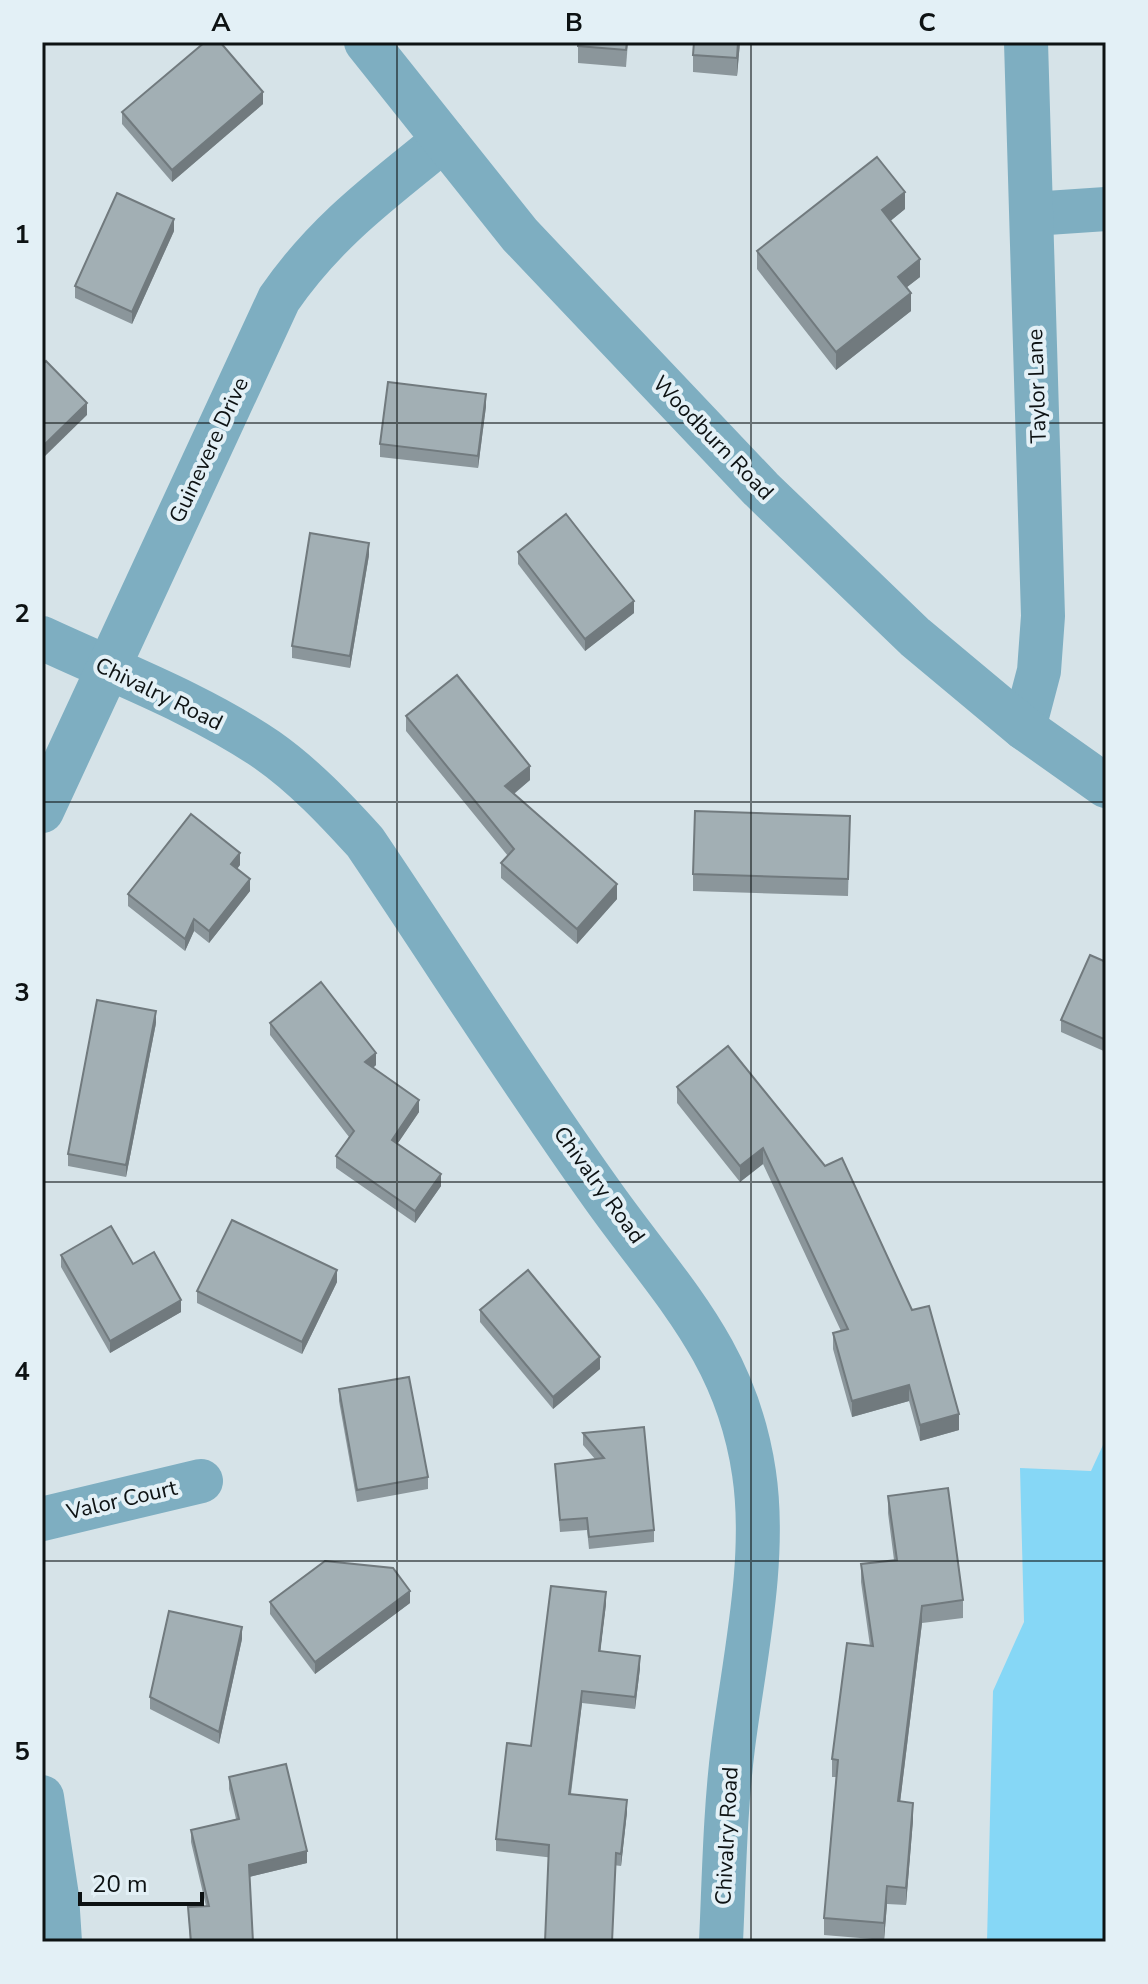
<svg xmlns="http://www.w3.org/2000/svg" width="1148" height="1984" viewBox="0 0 1148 1984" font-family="'Nunito Sans',sans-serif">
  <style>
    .green { fill: #86d7f6 }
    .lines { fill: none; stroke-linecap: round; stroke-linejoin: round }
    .minor { stroke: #7eaec1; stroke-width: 44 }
    .tertiary { stroke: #7eaec1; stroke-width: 44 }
    .wall { fill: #8b969b }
    .shaded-wall { fill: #717a7e }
    .building { fill: #a2afb4; stroke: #717a7e; stroke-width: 2 }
    .grid { fill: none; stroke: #0d1213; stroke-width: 2; stroke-opacity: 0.55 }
    .labels { text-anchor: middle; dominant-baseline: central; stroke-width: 8; stroke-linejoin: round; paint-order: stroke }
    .street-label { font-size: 22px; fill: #0d1213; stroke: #e3f0f6 }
    .neatline { fill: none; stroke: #0d1213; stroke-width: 3 }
    .grid-label { font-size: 26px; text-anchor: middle; font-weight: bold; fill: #0d1213 }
  </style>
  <rect width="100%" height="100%" fill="#d6e3e8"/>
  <path class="green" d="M1103,1445H1106V1942H987L993,1691L1024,1622L1020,1468L1091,1471Z"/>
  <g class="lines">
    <g class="minor">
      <path d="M1032,214L1106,209"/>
      <path d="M42,638C117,673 198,703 267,750C304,776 335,809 365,842C444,959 519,1078 601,1193C668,1288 736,1350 754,1473C767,1560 744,1660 733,1747C725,1811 724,1877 721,1942"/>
      <path d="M1024,728L1039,671L1043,616L1026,42"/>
      <path d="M42,811L279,299C326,231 380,192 444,140"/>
      <path d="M42,1519L201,1481"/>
      <path d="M42,1797L57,1896L60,1942"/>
    </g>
    <path class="tertiary" d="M366,42L520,235L761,489L915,637L1024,728L1106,786"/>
  </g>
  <g class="wall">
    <path d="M578,42H628L626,67L578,63Z"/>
    <path d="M740,42L737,76L693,72V55Z"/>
    <path d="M263,104L172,182L122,124V112Z"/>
    <path d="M905,209L890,221L920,277L907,287L911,311L836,370L757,269V251Z"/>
    <path d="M174,231L132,324L75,298V286Z"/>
    <path d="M486,406L478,468L380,457V444Z"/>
    <path d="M518,552L634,613L585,651L518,564Z"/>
    <path d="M369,555L350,668L292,658V646Z"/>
    <path d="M406,716L530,780L514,794L617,899L577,944L501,878V863L508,856L406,731Z"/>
    <path d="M850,816L848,896L693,891V874Z"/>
    <path d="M240,865L237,869L250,891L209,943L194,931L185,951L128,906V894Z"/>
    <path d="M1106,962V1052L1061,1032V1020Z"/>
    <path d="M156,1023L126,1177L68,1166V1154Z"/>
    <path d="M270,1023L376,1065L373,1068L419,1112L397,1144L441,1186L415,1223L336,1168V1156L349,1137L270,1035Z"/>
    <path d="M728,1046L959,1430L920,1441L909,1401L852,1417L833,1349V1333L841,1331L763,1164L740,1182L677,1103V1087Z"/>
    <path d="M61,1255L133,1264L181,1312L110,1353L61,1267Z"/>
    <path d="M337,1282L302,1354L197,1303V1291Z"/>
    <path d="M480,1310L600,1369L553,1409L480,1322Z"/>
    <path d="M339,1389L428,1477V1489L357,1502L339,1401Z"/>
    <path d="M644,1427L654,1530V1542L589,1549L587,1530L560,1532L555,1464L595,1459L583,1445V1433Z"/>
    <path d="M888,1496L963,1600V1618L922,1623L900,1802L913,1820L906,1905L887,1904L884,1940L824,1935V1918L836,1777H832V1759L870,1646L861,1582V1564L894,1560L888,1513Z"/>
    <path d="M270,1602L410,1603L315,1674L270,1614Z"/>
    <path d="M606,1604L600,1651L640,1668L635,1709L582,1703L571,1794L627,1812L621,1866L496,1851V1839L531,1746Z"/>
    <path d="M242,1639L219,1744L150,1709V1697Z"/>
    <path d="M229,1777L307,1863L249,1877L253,1942H190L188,1907L206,1906L191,1842V1830L236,1819L229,1789Z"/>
  </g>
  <g class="shaded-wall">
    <path d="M738,42H740L737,76V58Z"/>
    <path d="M263,92V104L172,182V170Z"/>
    <path d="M905,192V209L882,228V210Z"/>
    <path d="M174,219V231L132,324V312Z"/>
    <path d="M920,259V277L898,294V277Z"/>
    <path d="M911,293V311L836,370V352Z"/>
    <path d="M486,394V406L478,468V456Z"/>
    <path d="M87,403V415L42,459V447Z"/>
    <path d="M369,543V555L350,668V656Z"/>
    <path d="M634,601V613L585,651V639Z"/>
    <path d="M530,766V780L505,801V786Z"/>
    <path d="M240,853V865L231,876V864Z"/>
    <path d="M250,879V891L209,943V931Z"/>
    <path d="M617,884V899L577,944V929Z"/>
    <path d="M194,919V931L185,951V939Z"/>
    <path d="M156,1011V1023L126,1177V1165Z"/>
    <path d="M376,1053V1065L365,1074V1062Z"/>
    <path d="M419,1100V1112L392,1152V1140Z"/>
    <path d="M763,1148V1164L740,1182V1166Z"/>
    <path d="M441,1174V1186L415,1223V1211Z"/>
    <path d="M337,1270V1282L302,1354V1342Z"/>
    <path d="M181,1300V1312L110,1353V1341Z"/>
    <path d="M600,1357V1369L553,1409V1397Z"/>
    <path d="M909,1385V1401L852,1417V1401Z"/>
    <path d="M959,1414V1430L920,1441V1425Z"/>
    <path d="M410,1591V1603L315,1674V1662Z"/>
    <path d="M606,1592V1604L599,1663V1651Z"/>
    <path d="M922,1606V1623L898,1819V1801Z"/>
    <path d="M242,1627V1639L219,1744V1732Z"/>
    <path d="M640,1656V1668L635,1709V1697Z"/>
    <path d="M582,1691V1703L569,1806V1794Z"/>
    <path d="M627,1800V1812L621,1866V1854Z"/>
    <path d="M913,1803V1820L906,1905V1888Z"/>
    <path d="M307,1851V1863L249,1877V1865Z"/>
    <path d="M887,1886V1904L884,1940V1923Z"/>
  </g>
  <g class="building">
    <path d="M205,42H220L263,92L172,170L122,112Z"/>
    <path d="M578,42H627L626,50L578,46Z"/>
    <path d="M694,42H738L737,58L693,55Z"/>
    <path d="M877,157L905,192L882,210L920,259L898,277L911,293L836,352L757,251Z"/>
    <path d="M117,193L174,219L132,312L75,286Z"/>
    <path d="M46,361L87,403L42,447V365Z"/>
    <path d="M388,382L486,394L478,456L380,444Z"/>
    <path d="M566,514L634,601L585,639L518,552Z"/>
    <path d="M310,533L369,543L350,656L292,646Z"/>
    <path d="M457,675L530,766L505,786L617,884L577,929L501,863L514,849L406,716Z"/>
    <path d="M695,811L850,816L848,879L693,874Z"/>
    <path d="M191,814L240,853L231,864L250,879L209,931L194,919L185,939L128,894Z"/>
    <path d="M1090,955L1106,962V1040L1061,1020Z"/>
    <path d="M321,982L376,1053L365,1062L419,1100L392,1140L441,1174L415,1211L336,1156L354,1131L270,1023Z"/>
    <path d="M97,1000L156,1011L126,1165L68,1154Z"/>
    <path d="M728,1046L825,1166L842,1158L912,1310L929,1306L959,1414L920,1425L909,1385L852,1401L833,1333L848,1329L763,1148L740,1166L677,1087Z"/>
    <path d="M232,1220L337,1270L302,1342L197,1291Z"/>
    <path d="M111,1226L133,1264L154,1252L181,1300L110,1341L61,1255Z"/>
    <path d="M528,1270L600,1357L553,1397L480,1310Z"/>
    <path d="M409,1377L428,1477L357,1490L339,1389Z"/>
    <path d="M644,1427L654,1530L589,1537L587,1518L560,1520L555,1464L604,1458L583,1433Z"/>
    <path d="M948,1488L963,1600L922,1606L898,1801L913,1803L906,1888L887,1886L884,1923L824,1918L838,1760L832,1759L847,1643L873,1646L861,1564L897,1560L888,1496Z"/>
    <path d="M325,1561L393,1568L410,1591L315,1662L270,1602Z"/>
    <path d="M551,1586L606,1592L599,1651L640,1656L635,1697L582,1691L569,1794L627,1800L621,1854L616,1853L612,1942H545L549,1845L496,1839L507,1743L531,1746Z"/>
    <path d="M169,1611L242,1627L219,1732L150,1697Z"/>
    <path d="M286,1764L307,1851L249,1865L253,1942H191L188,1907L209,1906L191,1830L239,1819L229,1777Z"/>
  </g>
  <path class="grid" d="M397,42V1942M751,42V1942M42,423H1106M42,802H1106M42,1182H1106M42,1561H1106"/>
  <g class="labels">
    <g class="street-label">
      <text transform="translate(1037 386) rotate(-92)">Taylor Lane</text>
      <text transform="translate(713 438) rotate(46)">Woodburn Road</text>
      <text transform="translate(209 450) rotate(-65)">Guinevere Drive</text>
      <text transform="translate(159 694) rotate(26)">Chivalry Road</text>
      <text transform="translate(599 1185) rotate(54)">Chivalry Road</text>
      <text transform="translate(122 1500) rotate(-13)">Valor Court</text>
      <text transform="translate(727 1836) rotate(-87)">Chivalry Road</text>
    </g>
  </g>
  <rect width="1148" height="1984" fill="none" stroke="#e3f0f6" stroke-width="88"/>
  <path d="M80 1892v12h122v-12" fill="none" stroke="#0d1213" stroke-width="4"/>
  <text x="92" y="1892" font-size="24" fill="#0d1213" stroke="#e3f0f6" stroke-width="6" paint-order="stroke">20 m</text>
  <rect x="44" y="44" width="1060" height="1896" class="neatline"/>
  <g class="grid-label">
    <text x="221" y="31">A</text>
    <text x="574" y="31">B</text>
    <text x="927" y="31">C</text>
    <text x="22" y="243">1</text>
    <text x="22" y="622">2</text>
    <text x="22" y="1001">3</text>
    <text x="22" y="1380">4</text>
    <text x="22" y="1760">5</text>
  </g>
</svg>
